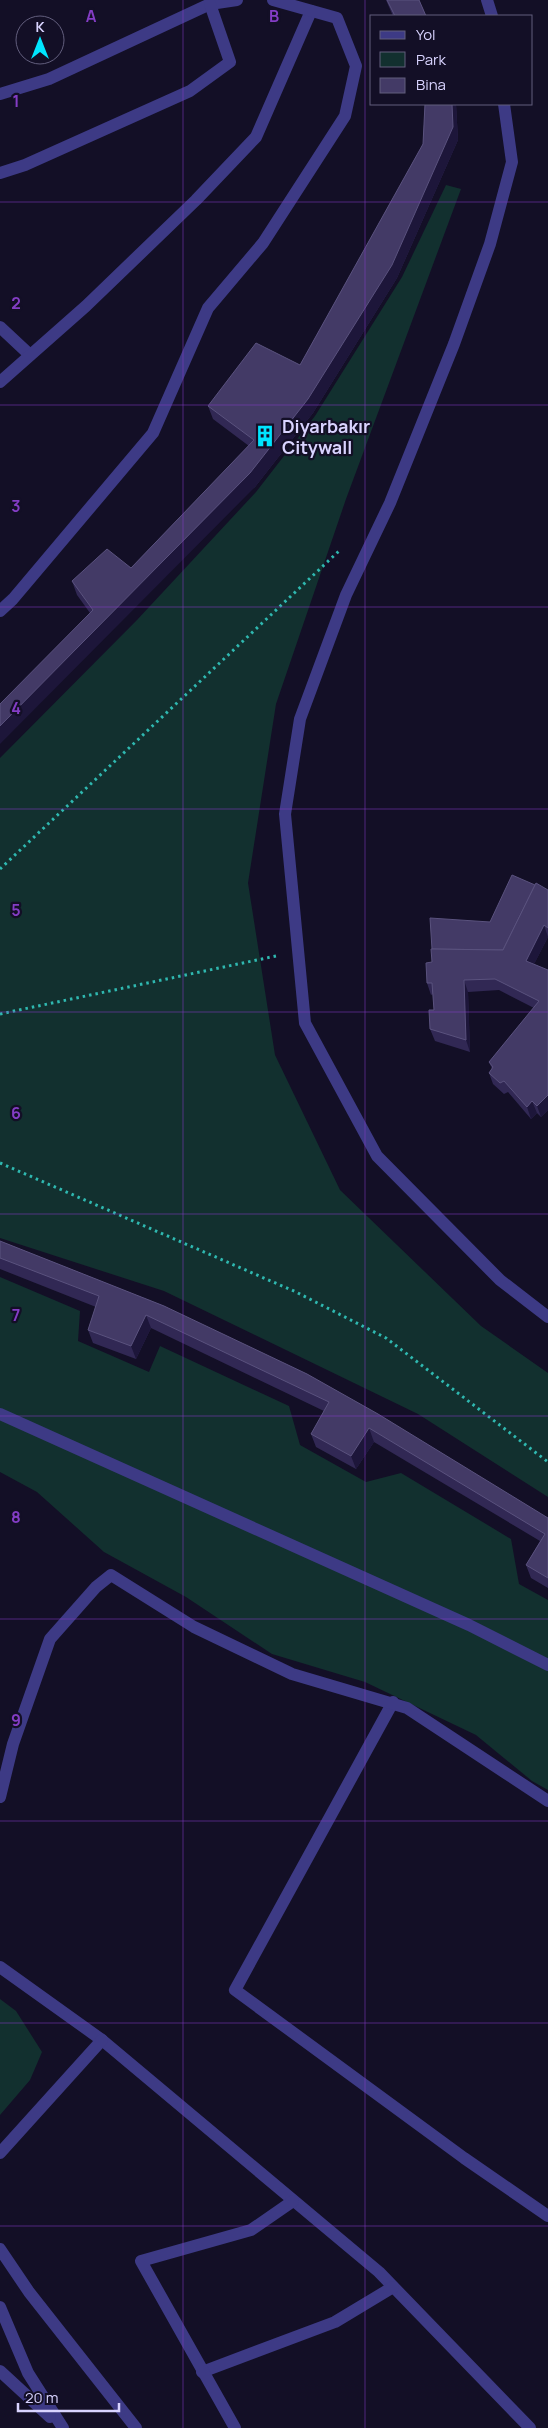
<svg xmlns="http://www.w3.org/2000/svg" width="548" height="2428" viewBox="0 0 548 2428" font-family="Manrope,sans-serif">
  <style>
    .green { fill: #12302f }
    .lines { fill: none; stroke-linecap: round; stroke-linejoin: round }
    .path { stroke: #2fb8b0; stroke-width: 3; stroke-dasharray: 2.5 4; stroke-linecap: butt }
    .minor { stroke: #3d3a85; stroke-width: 12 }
    .tertiary { stroke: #3d3a85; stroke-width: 12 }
    .wall { fill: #312854 }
    .shaded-wall { fill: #1d163a }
    .building { fill: #433a66; stroke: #5a527e }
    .grid { fill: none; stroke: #843dc5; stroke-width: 1; stroke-opacity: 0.55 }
    .labels { text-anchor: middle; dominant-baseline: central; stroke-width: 4.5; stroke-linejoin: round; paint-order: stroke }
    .poi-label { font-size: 18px; font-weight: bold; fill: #d9d4ff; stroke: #130f26; text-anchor: start }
    .grid-label { font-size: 16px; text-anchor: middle; font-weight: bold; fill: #843dc5; stroke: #130f26; stroke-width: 4.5; stroke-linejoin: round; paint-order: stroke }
  </style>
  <rect width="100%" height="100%" fill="#130f26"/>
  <g class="green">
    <path d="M446,185L461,189L346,499L276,704L248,883L275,1055L340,1190L481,1326L548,1373V1497L418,1414L164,1291L0,1238V758L137,620L256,492L315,416L402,277Z"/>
    <path d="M0,1277L80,1311L78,1341L149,1372L160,1346L289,1406L300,1445L366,1482L401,1473L511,1539L519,1584L548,1600V1790L532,1781L476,1735L365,1682L272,1654L186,1597L104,1552L37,1492L0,1472Z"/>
    <path d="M0,1999L16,2011L42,2052L30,2080L0,2115Z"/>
  </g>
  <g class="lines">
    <g class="path">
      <path d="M0,869L339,551"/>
      <path d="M0,1014L276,956"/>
      <path d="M0,1163L296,1292L386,1338L548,1462"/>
    </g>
    <g class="minor">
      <path d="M0,94L49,79L210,4L237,0"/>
      <path d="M0,173L25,165L190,91L230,62L210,4"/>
      <path d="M0,327L30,355"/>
      <path d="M0,382L86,306L196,200L256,137L311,11"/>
      <path d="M0,611L13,599L153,433L208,308L263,243L345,116L356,66L337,18L273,0"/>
      <path d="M0,1414L469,1625L548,1665"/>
      <path d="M393,1702L235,1990L464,2158L548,2216"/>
      <path d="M0,1797L13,1744L50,1639L96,1587L111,1575L194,1627L292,1674L407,1708L548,1801"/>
      <path d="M0,1967L102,2040L379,2272L530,2428"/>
      <path d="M0,2153L102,2040"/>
      <path d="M0,2249L29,2292L136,2428"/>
      <path d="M0,2307L28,2373L63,2428"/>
      <path d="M0,2371L50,2417"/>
      <path d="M202,2372L335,2322L393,2287"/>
      <path d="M235,2428L141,2261L251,2230L293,2201"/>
    </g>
    <g class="tertiary">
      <path d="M487,0L492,16"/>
      <path d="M504,104L512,162L490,244L454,344L390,503L346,595L300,719L285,814L305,1023L377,1156L500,1280L548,1317"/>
    </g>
  </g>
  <g class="wall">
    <path d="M386,0H419L426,16H393Z"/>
    <path d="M425,104H456L458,140L397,278L313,413L255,487L90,613L77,595L72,581L131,568L249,446L213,419L208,406L300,365L423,144Z"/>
    <path d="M535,885L548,890V937L534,964L548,970V1110L541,1117L537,1113L531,1119L508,1092L504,1094L493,1084L489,1073L492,1069L489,1062L534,1008L499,990L468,992L470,1052L435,1041L430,1029L434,1010L433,994L431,995L427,983L432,962L490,922Z"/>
    <path d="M0,1241L164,1306L548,1518V1588L531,1578L526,1565L540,1541L374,1442L356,1469L316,1447L311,1434L324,1411L151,1328L136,1359L93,1343L88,1330L96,1307L0,1269Z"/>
  </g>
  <g class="shaded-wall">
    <path d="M452,104H456L458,140L397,278L313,413L255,487L0,744V726L250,473Z"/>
    <path d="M544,925L548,937L530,972L526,961Z"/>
    <path d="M464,980L468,992L470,1052L466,1040Z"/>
    <path d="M548,1095V1110L541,1117L537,1106Z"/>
    <path d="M532,1101L537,1113L531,1119L527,1107Z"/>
    <path d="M146,1315L151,1328L136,1359L131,1346Z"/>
    <path d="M369,1428L374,1442L356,1469L351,1456Z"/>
  </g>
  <g class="building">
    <path d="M387,0H419L426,16H395Z"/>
    <path d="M425,104H452L453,127L392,265L308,399L250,473L0,726V704L93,610L72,581L107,549L131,568L254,440L208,406L256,343L300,365L423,144Z"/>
    <path d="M512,875L535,885L503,950L432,949L430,918L490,922Z"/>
    <path d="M536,883L548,890V928L544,925L526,961L548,970V1095L537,1106L532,1101L527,1107L504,1081L500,1083L489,1073L493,1067L489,1062L539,1001L495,979L464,980L466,1040L430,1029L429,1010H434L432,983H427L426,963L432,962L431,949L503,950Z"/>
    <path d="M0,1241L164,1306L307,1374L378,1414L548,1518V1578L526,1565L545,1534L369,1428L351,1456L311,1434L329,1402L146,1315L131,1346L88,1330L99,1296L0,1258Z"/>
  </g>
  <path class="grid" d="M183,0V2428M365,0V2428M0,202H548M0,405H548M0,607H548M0,809H548M0,1012H548M0,1214H548M0,1416H548M0,1619H548M0,1821H548M0,2023H548M0,2226H548"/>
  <defs>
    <g id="building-bare" transform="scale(1.725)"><path d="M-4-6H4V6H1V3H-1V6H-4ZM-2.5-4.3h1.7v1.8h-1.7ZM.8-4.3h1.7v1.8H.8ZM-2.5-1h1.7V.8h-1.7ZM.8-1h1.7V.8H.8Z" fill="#00e5ff" stroke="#130f26" stroke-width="2.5" paint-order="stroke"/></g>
  </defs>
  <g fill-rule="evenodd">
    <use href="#building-bare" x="265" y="436"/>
  </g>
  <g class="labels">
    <g class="poi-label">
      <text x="282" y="426">Diyarbakır<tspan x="282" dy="21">Citywall</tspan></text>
    </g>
  </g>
  <g class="grid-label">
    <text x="91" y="22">A</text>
    <text x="274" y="22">B</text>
    <text x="16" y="107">1</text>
    <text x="16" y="309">2</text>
    <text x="16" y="512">3</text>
    <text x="16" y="714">4</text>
    <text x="16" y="916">5</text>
    <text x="16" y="1119">6</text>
    <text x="16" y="1321">7</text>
    <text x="16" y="1523">8</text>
    <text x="16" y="1726">9</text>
  </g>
  <rect x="370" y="15" width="162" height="90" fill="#130f26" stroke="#625e7d"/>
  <rect x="380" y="31" width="25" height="8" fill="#3d3a85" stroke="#625e7d"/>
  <text x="416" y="40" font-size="15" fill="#d9d4ff">Yol</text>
  <rect x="380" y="52" width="25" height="15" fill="#12302f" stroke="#625e7d"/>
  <text x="416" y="65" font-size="15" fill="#d9d4ff">Park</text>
  <rect x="380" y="78" width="25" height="15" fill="#433a66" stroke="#625e7d"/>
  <text x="416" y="90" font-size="15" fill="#d9d4ff">Bina</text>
  <g transform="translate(40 40)"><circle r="24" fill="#130f26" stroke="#625e7d"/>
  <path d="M0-4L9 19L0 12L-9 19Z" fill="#00e5ff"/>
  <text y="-8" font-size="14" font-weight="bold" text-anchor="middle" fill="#d9d4ff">K</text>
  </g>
  <path d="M18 2403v8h101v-8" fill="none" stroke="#d9d4ff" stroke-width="2.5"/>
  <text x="25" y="2403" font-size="15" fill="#d9d4ff" stroke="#130f26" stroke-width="4" paint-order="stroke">20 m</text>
</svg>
